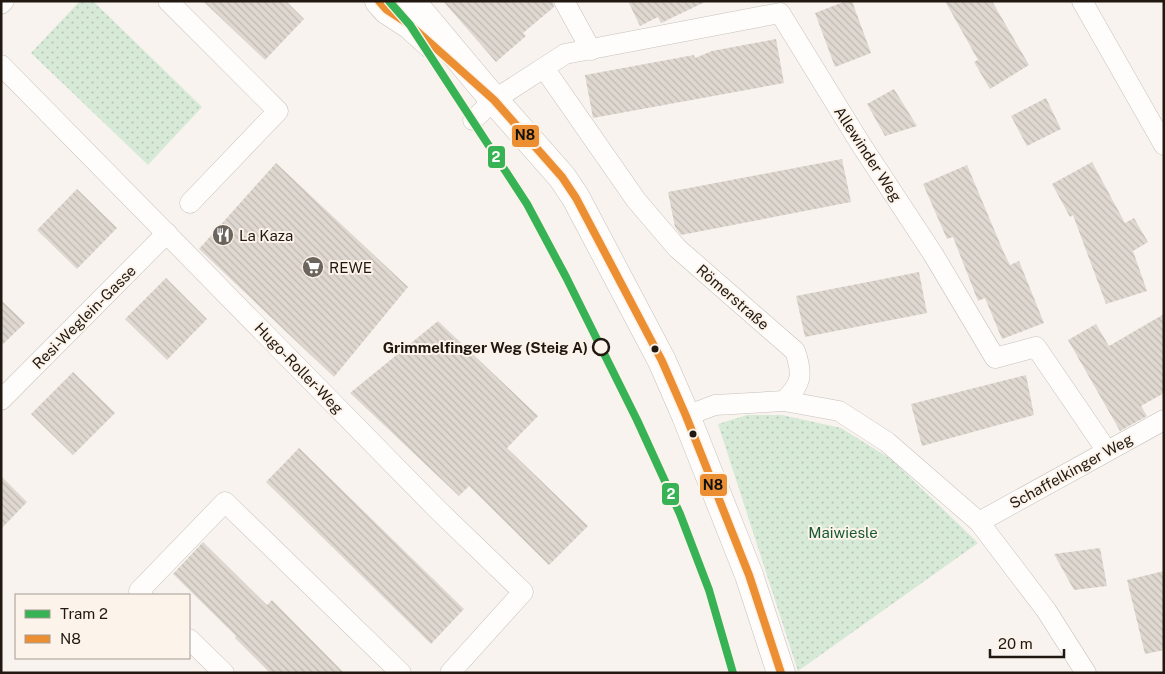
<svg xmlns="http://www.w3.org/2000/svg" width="1165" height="674" viewBox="0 0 1165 674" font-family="'Public Sans',sans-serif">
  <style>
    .park { fill: url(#park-dots) }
    .building { fill: url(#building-back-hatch) }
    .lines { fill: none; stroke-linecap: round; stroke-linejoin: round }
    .street-casing { stroke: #c6c1ba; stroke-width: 21 }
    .secondary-casing { stroke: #c6c1ba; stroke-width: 29 }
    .street { stroke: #fefdfc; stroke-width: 20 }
    .secondary { stroke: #fefdfc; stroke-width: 28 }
    .bus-1-casing { stroke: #fcf3ea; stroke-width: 11 }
    .bus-1 { stroke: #ec8f32; stroke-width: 8 }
    .tram-1-casing { stroke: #fcf3ea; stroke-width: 11 }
    .tram-1 { stroke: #37b355; stroke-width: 8 }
    .stop-dot { fill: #fcf3ea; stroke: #211911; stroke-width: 2.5 }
    .bus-dot { fill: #211911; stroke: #fcf3ea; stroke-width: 2 }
    .labels { text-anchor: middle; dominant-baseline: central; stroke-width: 4; stroke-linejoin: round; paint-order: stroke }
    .street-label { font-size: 15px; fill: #211911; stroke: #fcf3ea }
    .poi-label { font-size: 15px; fill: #211911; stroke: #fcf3ea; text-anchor: start }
    .stop-label { font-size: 15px; font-weight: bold; fill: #211911; stroke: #fcf3ea; text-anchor: end }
    .park-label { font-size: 15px; fill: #155a31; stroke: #fcf3ea }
    .line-badge { stroke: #fcf3ea; stroke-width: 2 }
    .badge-label { font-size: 14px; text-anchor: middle; font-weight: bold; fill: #fff }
    .pale-badge-label { font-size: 14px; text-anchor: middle; font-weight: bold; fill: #111 }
  </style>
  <defs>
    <pattern id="park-dots" width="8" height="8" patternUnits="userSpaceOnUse" patternTransform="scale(1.25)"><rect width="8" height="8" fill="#d7e9d7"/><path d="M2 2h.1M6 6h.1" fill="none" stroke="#b8c7b8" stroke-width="1.8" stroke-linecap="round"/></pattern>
    <pattern id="building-back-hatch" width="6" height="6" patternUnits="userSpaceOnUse" patternTransform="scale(1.25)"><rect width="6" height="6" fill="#dfd8d1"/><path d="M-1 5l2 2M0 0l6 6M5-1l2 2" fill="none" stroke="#bfb9b2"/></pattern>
  </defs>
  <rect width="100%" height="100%" fill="#f8f3ee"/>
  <g class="park">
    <path d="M80,1H93L202,107L148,165L31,53Z"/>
    <path d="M747,415H782L841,428L891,459L978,543L798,671L718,424Z"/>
  </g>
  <g class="building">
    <path d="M203,1H286L304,19L265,60Z"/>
    <path d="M443,1H552L554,7L523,33L526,36L496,62Z"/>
    <path d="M628,1H707L661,23L658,17L640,26Z"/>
    <path d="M846,1H852L871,53L835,67L815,13Z"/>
    <path d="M945,1H992L1029,65L990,89L974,62L978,60Z"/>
    <path d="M776,39L784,83L593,118L585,75L694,55L695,58L712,51Z"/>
    <path d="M894,89L917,126L885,136L867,104Z"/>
    <path d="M1046,98L1061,129L1027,146L1011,116Z"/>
    <path d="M842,159L851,202L681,235L675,227L668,192Z"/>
    <path d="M1092,162L1125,223L1134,218L1148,242L1133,251L1147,291L1106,304L1073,215L1070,217L1052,184Z"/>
    <path d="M276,163L408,287L334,377L199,249Z"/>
    <path d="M967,165L1004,253L1010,265L1019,261L1044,323L1002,339L985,298L978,301L953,237L947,239L923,184Z"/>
    <path d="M77,189L117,228L77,269L37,230Z"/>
    <path d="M919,272L927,313L805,337L796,296Z"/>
    <path d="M166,278L207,319L167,360L125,319Z"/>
    <path d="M1,300L25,323L1,346Z"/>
    <path d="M1164,314V393L1141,406L1147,416L1120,431L1068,340L1096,324L1109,346Z"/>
    <path d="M438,321L538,416L507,448L588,526L549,565L469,486L459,496L350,393Z"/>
    <path d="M73,372L115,413L73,455L31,414Z"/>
    <path d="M1026,375L1034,415L922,446L911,404Z"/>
    <path d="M299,448L464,609L431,644L266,482Z"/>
    <path d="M1,476L27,502L1,529Z"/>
    <path d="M203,542L267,605L272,600L344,673H270L235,638L236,636L173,574Z"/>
    <path d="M1100,548L1107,586L1074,590L1054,554Z"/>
    <path d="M1164,571V650L1145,654L1127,580Z"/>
  </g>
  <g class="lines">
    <g class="street-casing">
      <g id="street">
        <path d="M168,1L278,111L190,203"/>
        <path d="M564,1L591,50"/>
        <path d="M1082,1L1164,145"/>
        <path d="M1,4L4,1"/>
        <path d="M1,65L438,510L523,592L450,673"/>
        <path d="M544,68L636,200L677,248L795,351C803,374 802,384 784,401"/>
        <path d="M473,120L494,100L565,54L780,13L860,143L933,254L995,358L1036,347L1107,451"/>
        <path d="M1,400L167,233"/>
        <path d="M686,416L715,405L784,401L839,411L887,442L979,522L1046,610L1086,673"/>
        <path d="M979,522L1164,420"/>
        <path d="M143,595L139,591L225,502L401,673"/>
        <path d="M189,639L224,673"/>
      </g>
    </g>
    <g class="secondary-casing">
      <g id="secondary">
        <path d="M379,1L387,10L410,25L431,44"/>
        <path d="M411,1L494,100L562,177L576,198L662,361L686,416L749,575L781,673"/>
      </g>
    </g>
    <use href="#street" class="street"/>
    <use href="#secondary" class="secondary"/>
    <g class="bus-1-casing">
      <path id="bus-1" d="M379,1L387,10L410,25L494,100L562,177L576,198L662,361L686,416L749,575L781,673"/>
    </g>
    <use href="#bus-1" class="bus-1"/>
    <g class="tram-1-casing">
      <path id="tram-1" d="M389,1L410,25L527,204L566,277L637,420L680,514L709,590L733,673"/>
    </g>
    <use href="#tram-1" class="tram-1"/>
  </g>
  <defs>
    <g id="restaurant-disc" transform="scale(1.125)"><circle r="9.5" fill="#6c655e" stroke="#fcf3ea"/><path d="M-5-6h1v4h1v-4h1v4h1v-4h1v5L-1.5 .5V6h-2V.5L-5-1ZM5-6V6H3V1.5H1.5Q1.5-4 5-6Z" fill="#fff"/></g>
    <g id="supermarket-disc" transform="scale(1.125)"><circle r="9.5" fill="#6c655e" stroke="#fcf3ea"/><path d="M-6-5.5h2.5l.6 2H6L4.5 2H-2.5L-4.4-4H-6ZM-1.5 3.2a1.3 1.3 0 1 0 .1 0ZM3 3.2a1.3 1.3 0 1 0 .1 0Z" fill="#fff"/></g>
  </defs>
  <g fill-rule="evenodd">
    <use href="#restaurant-disc" x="223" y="235"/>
    <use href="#supermarket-disc" x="313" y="267"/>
  </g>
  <circle class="stop-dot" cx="601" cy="347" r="8"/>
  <g class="bus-dot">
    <circle cx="655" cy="349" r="4.5"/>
    <circle cx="693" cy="434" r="4.5"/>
  </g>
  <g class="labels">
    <g class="street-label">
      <text transform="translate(868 154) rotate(57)">Allewinder Weg</text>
      <text transform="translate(733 297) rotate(41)">Römerstraße</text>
      <text transform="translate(84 317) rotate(-45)">Resi-Weglein-Gasse</text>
      <text transform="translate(299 368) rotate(46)">Hugo-Roller-Weg</text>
      <text transform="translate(1071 471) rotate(-29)">Schaffelkinger Weg</text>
    </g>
    <g class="poi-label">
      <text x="239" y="235">La Kaza</text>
      <text x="329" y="267">REWE</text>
    </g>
    <g class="stop-label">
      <text x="588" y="347">Grimmelfinger Weg (Steig A)</text>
    </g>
    <g class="park-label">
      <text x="843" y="532">Maiwiesle</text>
    </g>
  </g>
  <g class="line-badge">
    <rect x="511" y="124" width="29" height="24" rx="5" fill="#ec8f32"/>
    <rect x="487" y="145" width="19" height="24" rx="5" fill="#37b355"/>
    <rect x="699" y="473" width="29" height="24" rx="5" fill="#ec8f32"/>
    <rect x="661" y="482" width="19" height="24" rx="5" fill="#37b355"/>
  </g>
  <g class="badge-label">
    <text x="496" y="162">2</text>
    <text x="671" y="499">2</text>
  </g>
  <g class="pale-badge-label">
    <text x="525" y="140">N8</text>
    <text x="713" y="490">N8</text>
  </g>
  <rect width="1165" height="674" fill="none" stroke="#211911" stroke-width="5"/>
  <rect x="15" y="594" width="175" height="65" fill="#fcf3ea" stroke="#a49c93"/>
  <rect x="25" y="610" width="25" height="8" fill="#37b355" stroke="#a49c93"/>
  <text x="60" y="619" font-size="15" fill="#211911">Tram 2</text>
  <rect x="25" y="635" width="25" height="8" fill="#ec8f32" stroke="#a49c93"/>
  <text x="60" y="644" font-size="15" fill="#211911">N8</text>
  <path d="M990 649v8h74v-8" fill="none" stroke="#211911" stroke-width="2.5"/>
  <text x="998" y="649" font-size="15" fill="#211911" stroke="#fcf3ea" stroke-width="4" paint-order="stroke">20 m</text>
</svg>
